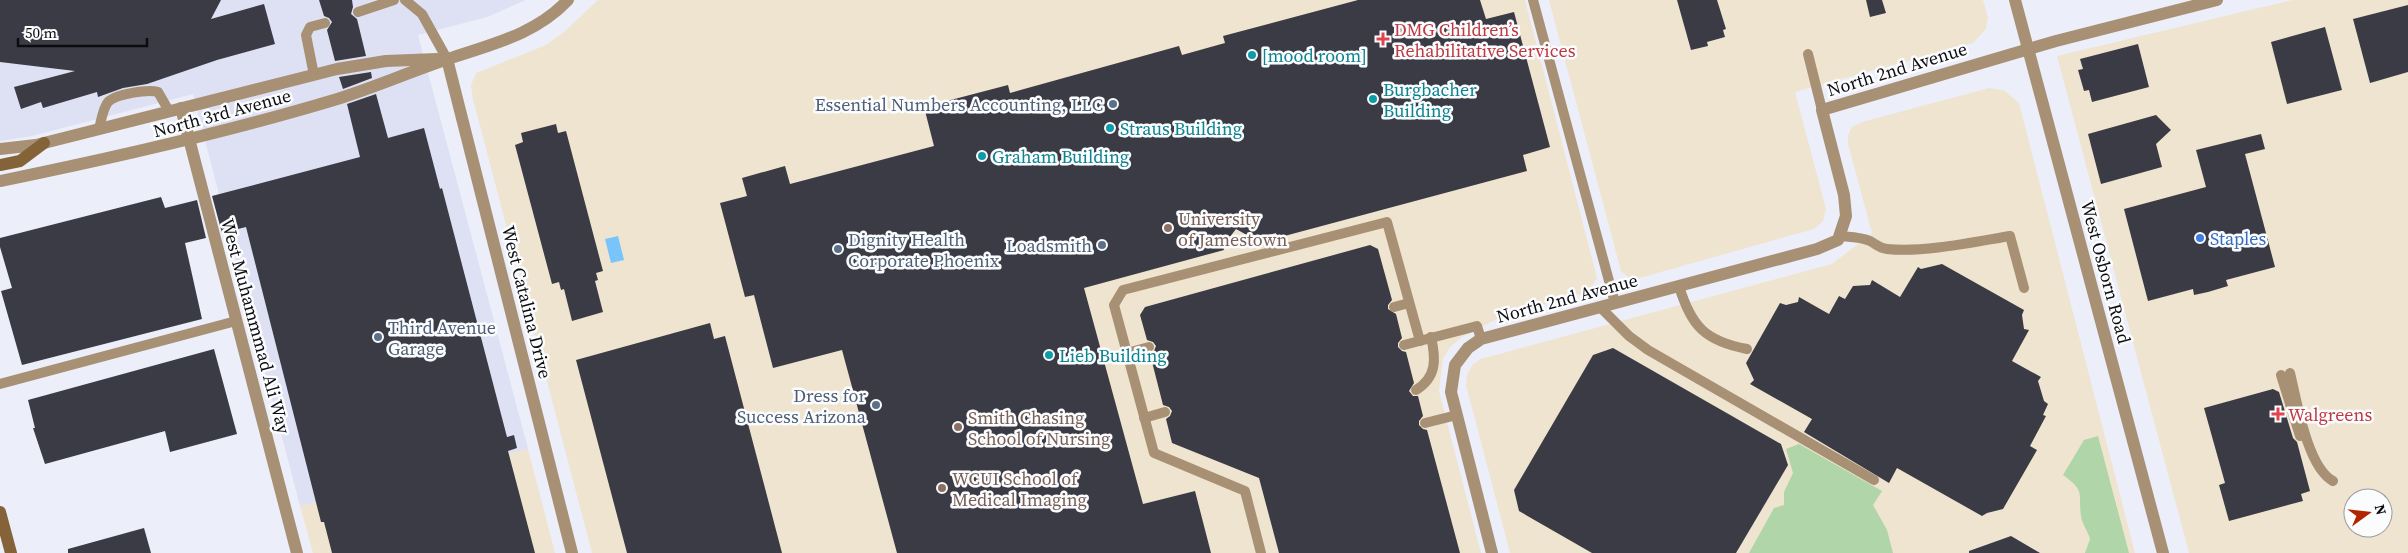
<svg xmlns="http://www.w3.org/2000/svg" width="2408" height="553" viewBox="0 0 2408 553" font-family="'Source Serif 4',serif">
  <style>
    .commercial { fill: #efe4cf; fill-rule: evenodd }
    .built { fill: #dee0f4 }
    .green { fill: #b0d5a9 }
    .water { fill: #79c5fb }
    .building { fill: #3a3b44 }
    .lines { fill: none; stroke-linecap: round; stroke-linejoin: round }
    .service { stroke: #a79073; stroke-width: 10 }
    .minor { stroke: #a79073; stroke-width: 12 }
    .tertiary { stroke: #a79073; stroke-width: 12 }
    .secondary { stroke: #836337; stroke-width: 12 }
    .health-dot { fill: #e0444e; stroke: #fbfcfe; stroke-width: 2 }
    .culture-dot { fill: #0f9aa8; stroke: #fbfcfe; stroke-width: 2 }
    .service-dot { fill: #5c6f8a; stroke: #fbfcfe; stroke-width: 2 }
    .education-dot { fill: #8d6e63; stroke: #fbfcfe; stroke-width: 2 }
    .shop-dot { fill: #3f7fe0; stroke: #fbfcfe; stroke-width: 2 }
    .labels { text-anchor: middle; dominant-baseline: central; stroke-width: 5; stroke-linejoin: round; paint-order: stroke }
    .health-label { font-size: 18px; fill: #be3a42; stroke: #fbfcfe; text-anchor: start }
    .culture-label { font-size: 18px; fill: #0d838f; stroke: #fbfcfe; text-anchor: start }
    .street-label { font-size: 18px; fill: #0c0c10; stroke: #fbfcfe }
    .service-label { font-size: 18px; fill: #4e5e75; stroke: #fbfcfe; text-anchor: end }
    .education-label { font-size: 18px; fill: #785e54; stroke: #fbfcfe; text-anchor: start }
    .shop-label { font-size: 18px; fill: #366cbe; stroke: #fbfcfe; text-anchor: start }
  </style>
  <rect width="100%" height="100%" fill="#eceefa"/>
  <g class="commercial">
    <path d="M598,0H1525L1597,278L1588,292L1501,317L1462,337L1450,347L1443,359L1439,391L1481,553H592L473,99L471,85L476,73L546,45L564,32Z"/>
    <path d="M1549,0H1983L1988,18L1986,29L1973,43L1795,92L1826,209L1823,221L1814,229L1636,279L1628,277L1621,271Z"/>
    <path d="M2292,0H2408V553H2189L2057,56ZM2353,498H2383V528H2353Z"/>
    <path d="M1989,88L2005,91L2019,103L2135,553H1510L1466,385L1467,375L1473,364L1481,359L1832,264L1872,233L1848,144V135L1852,127L1862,122Z"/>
    <path d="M528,449L555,553H313L300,506Z"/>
  </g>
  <path class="built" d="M0,0H526L487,17L418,35L528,449L300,506L193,94L32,136L0,141Z"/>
  <g class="green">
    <path d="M2098,436L2129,553H2085L2090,539C2088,531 2082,524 2081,516C2078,494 2086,491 2063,475L2084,440Z"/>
    <path d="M1799,444L1882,491L1873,505L1887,530L1893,553H1749L1774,508L1784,505V492L1793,473L1786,449Z"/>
  </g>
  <path class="water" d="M618,236L624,260L611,263L605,239Z"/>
  <g class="building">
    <path d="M0,0H221L211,19L264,4L275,44L217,60L147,84L123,88L98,97L97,92L43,108L41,102L21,109L14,87L75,71L0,62Z"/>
    <path d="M319,0H352L353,7L351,14L357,19L366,56L335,61L327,30L332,22L329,18L324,16Z"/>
    <path d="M1358,0H1480L1486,19L1514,12L1550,147L1523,155L1527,171L1277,238L1276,233L1254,239L1236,229L1223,246L1224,250L1084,288L1143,504L1195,491L1211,553H897L842,350L773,368L754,295L745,297L720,203L747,196L742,178L785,166L790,184L934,146L924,107L1008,85L1010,93L1179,46L1182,55L1225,43L1223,36Z"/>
    <path d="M1677,0H1717L1726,29L1723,30L1725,37L1707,42L1708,46L1691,50Z"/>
    <path d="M1866,0H1882L1886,13L1870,17Z"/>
    <path d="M2408,5V72L2370,83L2353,19Z"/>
    <path d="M2325,27L2342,90L2287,104L2271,42Z"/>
    <path d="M2138,44L2149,87L2092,102L2089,90L2084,91L2078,70L2083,69L2080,59Z"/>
    <path d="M371,72L372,78L343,89L339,77Z"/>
    <path d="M376,94L388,138L424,128L440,189L442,188L507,437L514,435L517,448L508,451L535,553H332L324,522H321L246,227L222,233L212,196L360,157L347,104Z"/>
    <path d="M2156,115L2171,130L2156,144L2162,167L2101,184L2088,134Z"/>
    <path d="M556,124L558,133L566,131L603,271L596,273L598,280L595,281L603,312L572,321L564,289L561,290L559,282L552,284L515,145L523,142L521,133Z"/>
    <path d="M2261,134L2265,149L2245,154L2275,267L2226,280L2228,286L2208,292L2194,295L2193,289L2148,301L2124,209L2206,187L2196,150Z"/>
    <path d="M161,197L165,208L197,200L206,238L185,243L202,319L22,365L1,291L12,288L0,247V238Z"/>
    <path d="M1370,245L1378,249L1392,300L1388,305V309L1396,314L1402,338L1398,343V347L1402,351L1406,352L1414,383L1409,391L1413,396H1418L1423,416L1419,421V425L1423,429L1427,430L1460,553H1279L1259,478L1172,443L1166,419L1170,416L1172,411L1169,407L1163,405L1150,354L1154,351L1156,346L1153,342L1147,340L1140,315L1145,307Z"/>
    <path d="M1942,264L2024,310L2022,315L2024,329L2029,330L2012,361L2041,377L2038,381L2044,401L2048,404L2043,415L2046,416L2030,446L2037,450L2003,509L1987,513L1982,516L1897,468L1889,483L1804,432L1812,419L1750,384L1754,380L1746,363L1780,303L1786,305L1798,302L1799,297L1829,314L1839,296L1845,299L1853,286L1870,285L1872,280L1900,297L1918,267L1921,269Z"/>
    <path d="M710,323L714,339L725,336L782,553H627L576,360Z"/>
    <path d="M1613,348L1781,444L1788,465L1736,553H1592L1519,511L1514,490L1593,355Z"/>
    <path d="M214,349L237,434L170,452L165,431L45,464L33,428H35L28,400Z"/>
    <path d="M2273,389L2279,392L2293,438L2297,442L2310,491L2301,494L2303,501L2229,521L2219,485L2225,483L2204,408Z"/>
    <path d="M144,528L151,553H68V549Z"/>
    <path d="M2011,536L2040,553H1969V551Z"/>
  </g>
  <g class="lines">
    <g class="service">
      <path d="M405,0L422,14L447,59"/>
      <path d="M1533,0L1615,303"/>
      <path d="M358,12L394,0"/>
      <path d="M1808,54L1822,110"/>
      <path d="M314,75L306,35L310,27L325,23"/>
      <path d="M99,129C101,121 103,108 108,102C115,94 149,89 158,92L169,111"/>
      <path d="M1839,236C1849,237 1861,237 1870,241C1876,244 1879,248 1887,249C1923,253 1974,242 2010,236L2024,288"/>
      <path d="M1679,286C1691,326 1705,341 1747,349"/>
      <path d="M1394,307L1409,303"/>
      <path d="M1600,307L1629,336L1648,350L1874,480"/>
      <path d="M1404,345L1477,326L1481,339"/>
      <path d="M1127,353L1149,347"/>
      <path d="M2290,373C2297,401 2307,467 2333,481"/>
      <path d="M2281,375L2300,436"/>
      <path d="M0,384L236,321"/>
      <path d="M1416,390C1437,377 1436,359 1431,337"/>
      <path d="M1144,418L1165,412"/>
      <path d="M1425,423L1457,415"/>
      <path d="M1261,553L1245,491L1154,453L1114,305L1123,290L1387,222L1420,341"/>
    </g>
    <g class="minor">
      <path d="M447,59L572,553"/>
      <path d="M181,108L297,553"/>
      <path d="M1492,553L1451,392L1455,365L1468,348L1481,339L1817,249L1838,240L1846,216L1844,195L1822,110L2056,41L2217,0"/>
    </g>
    <g class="tertiary">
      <path d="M2015,0L2163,553"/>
      <path d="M0,149L36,145L337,69L386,61L437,59"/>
      <path d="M0,181C113,158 224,133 334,100C373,88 409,72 448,59C492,44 535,35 568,0"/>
    </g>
    <g class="secondary">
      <path d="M0,165L20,161L44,143"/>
      <path d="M0,512L11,553"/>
    </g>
  </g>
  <g class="health-dot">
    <path d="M1380.5 31.5h5v5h5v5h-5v5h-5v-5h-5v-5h5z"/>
    <path d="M2275.5 406.5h5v5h5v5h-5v5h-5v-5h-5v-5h5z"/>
  </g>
  <g class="culture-dot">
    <circle cx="1252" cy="55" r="5"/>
    <circle cx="1373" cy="99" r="5"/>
    <circle cx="1110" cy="128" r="5"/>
    <circle cx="982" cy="156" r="5"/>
    <circle cx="1049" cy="355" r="5"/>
  </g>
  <g class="service-dot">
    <circle cx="1113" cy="104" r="5"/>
    <circle cx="1102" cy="245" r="5"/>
    <circle cx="838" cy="249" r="5"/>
    <circle cx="378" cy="337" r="5"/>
    <circle cx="876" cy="405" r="5"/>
  </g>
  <g class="education-dot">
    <circle cx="1168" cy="228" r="5"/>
    <circle cx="958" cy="427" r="5"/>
    <circle cx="942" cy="488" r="5"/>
  </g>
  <circle class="shop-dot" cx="2200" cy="238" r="5"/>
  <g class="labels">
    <g class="health-label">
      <text x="1394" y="29">DMG Children’s<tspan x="1394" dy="21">Rehabilitative Services</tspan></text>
      <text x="2288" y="414">Walgreens</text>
    </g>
    <g class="culture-label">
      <text x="1262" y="55">[mood room]</text>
      <text x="1383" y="89">Burgbacher<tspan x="1383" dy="21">Building</tspan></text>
      <text x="1120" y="128">Straus Building</text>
      <text x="992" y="156">Graham Building</text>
      <text x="1059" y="355">Lieb Building</text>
    </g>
    <g class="street-label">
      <text transform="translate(1897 69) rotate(-17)">North 2nd Avenue</text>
      <text transform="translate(222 113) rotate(-15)">North 3rd Avenue</text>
      <text transform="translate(2106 272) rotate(75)">West Osborn Road</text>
      <text transform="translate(1567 298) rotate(-15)">North 2nd Avenue</text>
      <text transform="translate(527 302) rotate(76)">West Catalina Drive</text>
      <text transform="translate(256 326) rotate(75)">West Muhammmad Ali Way</text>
    </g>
    <g class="service-label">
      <text x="1103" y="104">Essential Numbers Accounting, LLC</text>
      <text x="848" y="239" text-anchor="start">Dignity Health<tspan x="848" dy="21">Corporate Phoenix</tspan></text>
      <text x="1092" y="245">Loadsmith</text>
      <text x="388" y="327" text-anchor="start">Third Avenue<tspan x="388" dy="21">Garage</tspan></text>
      <text x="866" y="395">Dress for<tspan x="866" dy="21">Success Arizona</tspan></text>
    </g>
    <g class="education-label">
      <text x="1178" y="218">University<tspan x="1178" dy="21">of Jamestown</tspan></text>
      <text x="968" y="417">Smith Chasing<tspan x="968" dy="21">School of Nursing</tspan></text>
      <text x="952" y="478">WCUI School of<tspan x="952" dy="21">Medical Imaging</tspan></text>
    </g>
    <g class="shop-label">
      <text x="2210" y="238">Staples</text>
    </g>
  </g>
  <g transform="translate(2368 513) rotate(75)"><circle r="24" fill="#fbfcfe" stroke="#9b9c9f"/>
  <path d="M0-4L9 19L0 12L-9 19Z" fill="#b02400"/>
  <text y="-8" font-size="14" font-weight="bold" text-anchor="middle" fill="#0c0c10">N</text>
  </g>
  <path d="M18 38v8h129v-8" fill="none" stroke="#0c0c10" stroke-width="2.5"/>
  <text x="25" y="38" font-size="15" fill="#0c0c10" stroke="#fbfcfe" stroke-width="4" paint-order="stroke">50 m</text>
</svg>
